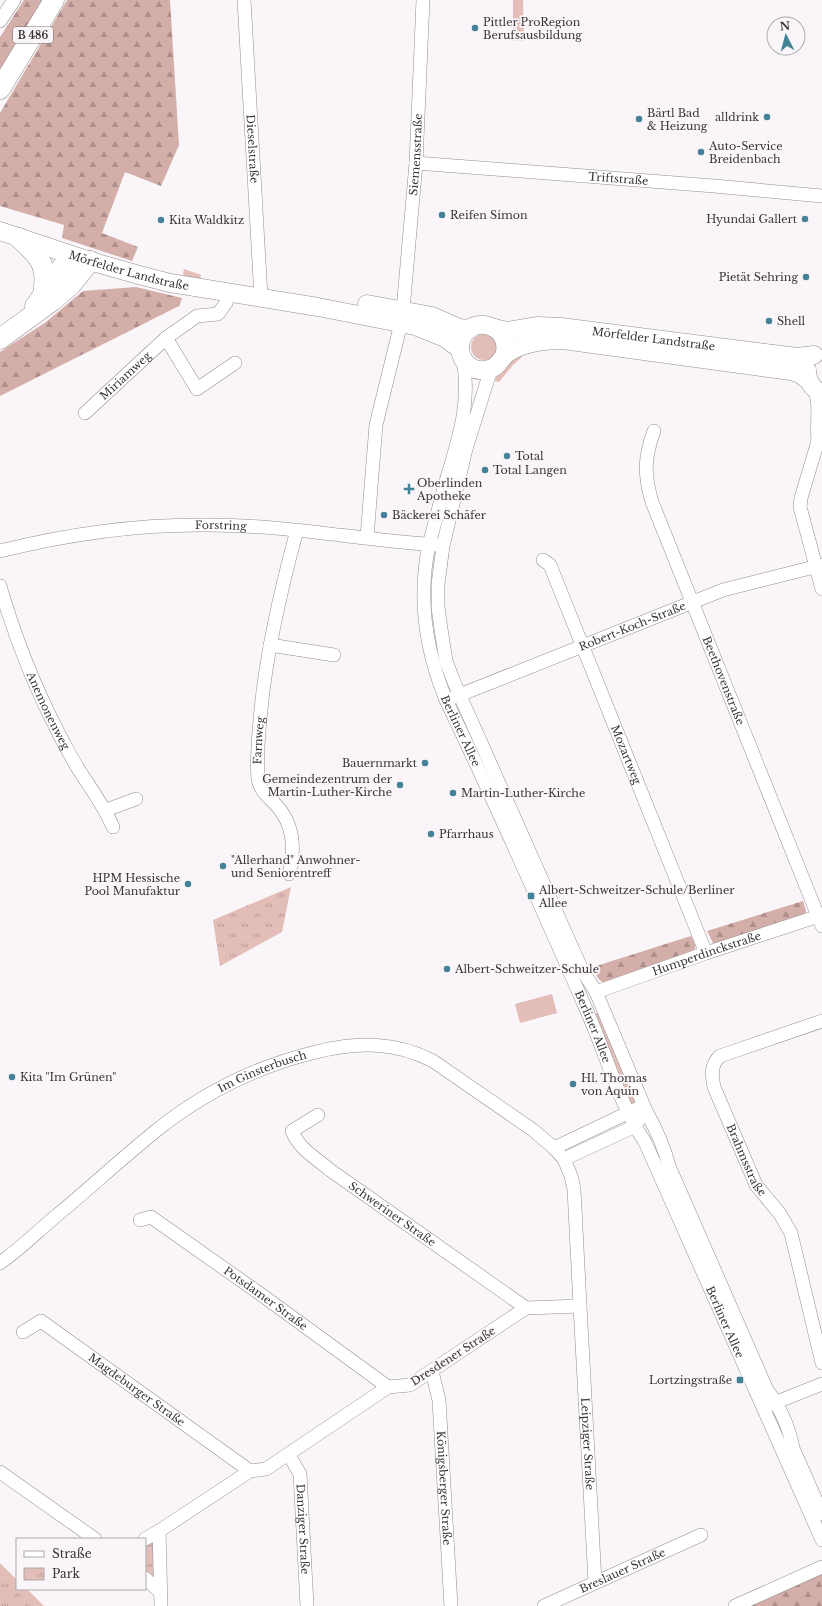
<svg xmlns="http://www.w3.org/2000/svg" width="822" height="1606" viewBox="0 0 822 1606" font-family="'Libre Baskerville',serif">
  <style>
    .grass { fill: #e3bdb7 }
    .forest { fill: url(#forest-firs) }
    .park { fill: url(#park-tufts) }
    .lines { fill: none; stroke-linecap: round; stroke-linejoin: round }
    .minor-casing { stroke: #928d90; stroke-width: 14 }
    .secondary-casing { stroke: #928d90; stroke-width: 19 }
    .primary-casing { stroke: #928d90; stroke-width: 21 }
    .minor { stroke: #fff; stroke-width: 13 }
    .secondary { stroke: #fff; stroke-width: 18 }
    .primary { stroke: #fff; stroke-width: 20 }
    .poi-dot { fill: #448397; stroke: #faf5f8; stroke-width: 1.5 }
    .labels { text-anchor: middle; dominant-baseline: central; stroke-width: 3.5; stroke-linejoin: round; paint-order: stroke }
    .shield { fill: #faf5f8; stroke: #726f71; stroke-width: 1 }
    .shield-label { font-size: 10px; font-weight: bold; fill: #383637 }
    .poi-label { font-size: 11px; fill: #383637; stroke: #faf5f8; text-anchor: start }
    .street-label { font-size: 11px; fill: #383637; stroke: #faf5f8 }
  </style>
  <defs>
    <pattern id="forest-firs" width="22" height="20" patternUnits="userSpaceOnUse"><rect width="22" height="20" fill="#d4aea8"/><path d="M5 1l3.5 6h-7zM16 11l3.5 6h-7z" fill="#ad8e8a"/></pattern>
    <pattern id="park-tufts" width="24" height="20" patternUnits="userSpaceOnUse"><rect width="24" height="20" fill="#e3bdb7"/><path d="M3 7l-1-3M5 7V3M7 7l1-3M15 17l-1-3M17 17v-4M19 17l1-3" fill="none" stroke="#b99a96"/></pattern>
  </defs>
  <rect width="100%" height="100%" fill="#faf5f8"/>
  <g class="grass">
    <path d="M513,0H523L524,41H513Z"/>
    <path d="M184,269L201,275L200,281L186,278L183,274Z"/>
    <circle cx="484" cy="347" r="13"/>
    <path d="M521,353L522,357L513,365L499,382L495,381L497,375Z"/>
    <path d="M552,994L557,1013L520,1023L515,1004Z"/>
    <path d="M599,1012L604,1029L636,1099V1102L630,1107L592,1015Z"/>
    <path d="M0,1563L17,1580V1589H27L44,1606H0Z"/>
  </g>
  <g class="forest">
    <path d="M24,0H43L0,71V37Z"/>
    <path d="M67,0H170L179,145L161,186L125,172L102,233L138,247L132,261L62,238L64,225L0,206V113Z"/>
    <path d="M136,287L182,298L179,306L0,396V352L46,322L83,291Z"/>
    <path d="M803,901L806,911L804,915L719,944L713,943L707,931Z"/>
    <path d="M691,936C694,942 698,947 693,952L607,983C598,983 596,974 593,967Z"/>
    <path d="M822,1567V1606H736Z"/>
  </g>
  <g class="park">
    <path d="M291,887L282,932L220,966L213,920Z"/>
    <path d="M151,1542L154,1543V1577H152L145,1570V1545Z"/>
    <path d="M2,1574L30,1606H0V1575Z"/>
  </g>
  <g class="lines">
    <g class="minor-casing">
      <g id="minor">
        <path id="s1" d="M244,0L261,297"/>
        <path d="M0,21L14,0"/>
        <path id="s2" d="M416,163L714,186L822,196"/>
        <path id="s3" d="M403,310L416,163L423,0"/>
        <path d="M166,338L197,389L235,363"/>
        <path id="s4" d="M463,359C472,409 455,448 442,495C438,512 433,529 429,545C418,597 426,651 446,700C495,802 541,906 586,1009C606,1053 618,1102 645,1142L822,1540"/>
        <path d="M491,369L466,449L443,546L438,584V607L441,629L446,661L454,682L582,970L596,992L646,1111C656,1129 664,1146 669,1166L767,1390C780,1407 789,1427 793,1448L822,1514"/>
        <path d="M814,388C821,404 816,424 818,441"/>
        <path id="s5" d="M85,413L166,338L197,316L218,314L226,303L228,293"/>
        <path id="s6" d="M654,431C644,458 644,475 652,502L822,926"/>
        <path d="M822,433L818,441L801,498L800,507L822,589"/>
        <path d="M367,537L376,425L401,323"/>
        <path id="s7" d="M0,551C68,534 140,524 210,525C286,525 361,540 437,545"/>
        <path id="s8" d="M543,560L550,565L706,953"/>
        <path id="s9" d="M0,586C15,638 35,688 60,736C66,747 72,759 79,770C91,789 104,806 113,827"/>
        <path d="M270,645L334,655"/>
        <path id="s10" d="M452,698L723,590L822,565"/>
        <path d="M106,810L136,799"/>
        <path id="s11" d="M289,874C295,850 294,825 277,806C269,797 260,791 258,779C256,756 259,732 261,709C267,648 281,589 297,530"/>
        <path id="s12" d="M596,992L706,953L822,915"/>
        <path id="s13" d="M822,1021L720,1056C710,1065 712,1076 714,1087L756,1185L780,1214L791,1233L822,1363"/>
        <path id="s14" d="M318,1115L292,1131C299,1149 316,1158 330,1170L526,1308"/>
        <path d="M554,1148L636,1109"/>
        <path d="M564,1159L631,1128L640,1119"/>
        <path id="s15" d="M140,1220L151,1217L259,1293L388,1387"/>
        <path id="s16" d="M0,1263C20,1249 37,1232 56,1216C90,1188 122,1158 157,1130C203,1093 258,1066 316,1052C356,1042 395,1041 433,1061L533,1130L554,1148L564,1159L571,1176L574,1189L580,1306L526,1308L410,1385L388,1387L266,1469L250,1471L159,1531L145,1539"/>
        <path id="s17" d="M580,1306L595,1582"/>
        <path id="s18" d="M23,1332L41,1321L250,1471"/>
        <path id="s19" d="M432,1371L439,1400L451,1606"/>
        <path d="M769,1405L822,1384"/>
        <path id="s20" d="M289,1455L300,1474L307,1606"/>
        <path d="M0,1472L95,1539"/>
        <path d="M159,1531L161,1606"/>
        <path d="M145,1578L160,1592"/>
        <path id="s21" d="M544,1606L701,1535"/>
        <path d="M735,1606L822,1567"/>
      </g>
    </g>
    <g class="secondary-casing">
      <g id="secondary">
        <path id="s22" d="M0,231L90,261L139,275L170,283L318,307L415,326L445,338L460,349"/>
        <path d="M367,304L432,316L459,328L470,329"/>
        <path id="s23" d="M494,328L507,331L538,326L561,327L797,357L814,355"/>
        <path d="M504,356C514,325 469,312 461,341C459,347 460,353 463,359C467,366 475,371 483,370C499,370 499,358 509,352C525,342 545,340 563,340L791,371L800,374L809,381"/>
        <path d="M807,370C807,380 812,389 822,393"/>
      </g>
    </g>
    <g class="primary-casing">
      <g id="primary">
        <path d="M0,89L54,0"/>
        <path d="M19,238C41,258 48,265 43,296"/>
        <path d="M35,306C43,297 59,266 68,262C74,259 83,260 90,261"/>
        <path d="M0,339L52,301L71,285L90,261"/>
      </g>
    </g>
    <use href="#minor" class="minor"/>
    <use href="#secondary" class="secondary"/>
    <use href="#primary" class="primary"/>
  </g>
  <g class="poi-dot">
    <circle cx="475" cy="28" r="4"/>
    <circle cx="767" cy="117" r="4"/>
    <circle cx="639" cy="119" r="4"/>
    <circle cx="701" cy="152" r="4"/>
    <circle cx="442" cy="215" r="4"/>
    <circle cx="805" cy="219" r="4"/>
    <circle cx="161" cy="220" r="4"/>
    <circle cx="806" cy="277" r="4"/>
    <circle cx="769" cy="321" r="4"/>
    <circle cx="507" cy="456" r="4"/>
    <circle cx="485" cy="470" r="4"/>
    <path d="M407 483h4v4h4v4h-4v4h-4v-4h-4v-4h4z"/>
    <circle cx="384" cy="515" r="4"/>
    <circle cx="425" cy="763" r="4"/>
    <circle cx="400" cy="785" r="4"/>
    <circle cx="453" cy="793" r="4"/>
    <circle cx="431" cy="834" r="4"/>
    <circle cx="223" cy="866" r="4"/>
    <circle cx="188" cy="884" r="4"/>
    <rect x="527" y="892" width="8" height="8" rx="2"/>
    <circle cx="447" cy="969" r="4"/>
    <circle cx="12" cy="1077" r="4"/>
    <circle cx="573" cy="1084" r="4"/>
    <rect x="736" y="1376" width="8" height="8" rx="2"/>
  </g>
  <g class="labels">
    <rect class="shield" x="13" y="27" width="40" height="16" rx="3"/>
    <g class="shield-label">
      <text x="33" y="35">B 486</text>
    </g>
    <g class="poi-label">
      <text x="483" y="22">Pittler ProRegion<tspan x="483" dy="13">Berufsausbildung</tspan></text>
      <text x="647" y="113">Bärtl Bad<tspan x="647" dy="13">&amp; Heizung</tspan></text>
      <text x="759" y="117" text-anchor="end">alldrink</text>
      <text x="709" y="146">Auto-Service<tspan x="709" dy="13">Breidenbach</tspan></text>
      <text x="450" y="215">Reifen Simon</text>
      <text x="797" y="219" text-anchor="end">Hyundai Gallert</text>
      <text x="169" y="220">Kita Waldkitz</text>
      <text x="798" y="277" text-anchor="end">Pietät Sehring</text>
      <text x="777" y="321">Shell</text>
      <text x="515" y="456">Total</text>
      <text x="493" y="470">Total Langen</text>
      <text x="417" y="483">Oberlinden<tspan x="417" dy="13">Apotheke</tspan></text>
      <text x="392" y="515">Bäckerei Schäfer</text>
      <text x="417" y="763" text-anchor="end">Bauernmarkt</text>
      <text x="392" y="779" text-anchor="end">Gemeindezentrum der<tspan x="392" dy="13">Martin-Luther-Kirche</tspan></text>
      <text x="461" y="793">Martin-Luther-Kirche</text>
      <text x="439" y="834">Pfarrhaus</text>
      <text x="231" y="860">"Allerhand" Anwohner-<tspan x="231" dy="13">und Seniorentreff</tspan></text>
      <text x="180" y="878" text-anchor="end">HPM Hessische<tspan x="180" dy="13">Pool Manufaktur</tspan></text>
      <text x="539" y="890">Albert-Schweitzer-Schule/Berliner<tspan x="539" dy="13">Allee</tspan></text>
      <text x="455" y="969">Albert-Schweitzer-Schule</text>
      <text x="20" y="1077">Kita "Im Grünen"</text>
      <text x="581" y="1078">Hl. Thomas<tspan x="581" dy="13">von Aquin</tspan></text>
      <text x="732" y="1380" text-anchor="end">Lortzingstraße</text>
    </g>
    <g class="street-label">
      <text stroke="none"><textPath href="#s1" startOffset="149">Dieselstraße</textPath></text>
      <text stroke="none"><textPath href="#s3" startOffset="156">Siemensstraße</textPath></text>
      <text stroke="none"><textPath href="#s2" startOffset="203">Triftstraße</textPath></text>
      <text stroke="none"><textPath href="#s22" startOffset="135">Mörfelder Landstraße</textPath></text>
      <text stroke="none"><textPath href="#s23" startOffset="161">Mörfelder Landstraße</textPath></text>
      <text stroke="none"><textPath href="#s5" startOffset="55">Miriamweg</textPath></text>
      <text stroke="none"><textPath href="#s7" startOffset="223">Forstring</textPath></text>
      <text stroke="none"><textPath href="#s10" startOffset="194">Robert-Koch-Straße</textPath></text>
      <text stroke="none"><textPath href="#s6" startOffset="265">Beethovenstraße</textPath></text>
      <text stroke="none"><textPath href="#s9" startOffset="134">Anemonenweg</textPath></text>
      <text stroke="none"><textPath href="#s4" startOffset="383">Berliner Allee</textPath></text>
      <text stroke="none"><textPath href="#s11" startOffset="144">Farnweg</textPath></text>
      <text stroke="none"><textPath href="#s8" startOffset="213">Mozartweg</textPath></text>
      <text stroke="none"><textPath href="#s12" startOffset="117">Humperdinckstraße</textPath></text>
      <text stroke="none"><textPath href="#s4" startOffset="707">Berliner Allee</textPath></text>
      <text stroke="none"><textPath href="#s16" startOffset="327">Im Ginsterbusch</textPath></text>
      <text stroke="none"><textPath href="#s13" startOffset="221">Brahmsstraße</textPath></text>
      <text stroke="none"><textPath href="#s14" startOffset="162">Schweriner Straße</textPath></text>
      <text stroke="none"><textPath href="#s15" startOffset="152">Potsdamer Straße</textPath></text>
      <text stroke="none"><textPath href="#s4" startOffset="1031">Berliner Allee</textPath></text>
      <text transform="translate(453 1356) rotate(-33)">Dresdener Straße</text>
      <text stroke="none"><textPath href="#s18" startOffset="139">Magdeburger Straße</textPath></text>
      <text stroke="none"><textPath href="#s17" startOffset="138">Leipziger Straße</textPath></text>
      <text stroke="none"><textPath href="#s19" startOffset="118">Königsberger Straße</textPath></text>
      <text stroke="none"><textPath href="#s20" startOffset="77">Danziger Straße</textPath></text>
      <text stroke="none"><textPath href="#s21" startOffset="86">Breslauer Straße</textPath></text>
    </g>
  </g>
  <rect x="16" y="1538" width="130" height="52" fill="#faf5f8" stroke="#aca9ab"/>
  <rect x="24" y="1551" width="20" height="6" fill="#ffffff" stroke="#aca9ab"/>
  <text x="52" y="1558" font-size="12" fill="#383637">Straße</text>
  <rect x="24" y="1568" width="20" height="12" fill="url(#park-tufts)" stroke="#aca9ab"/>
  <text x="52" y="1578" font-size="12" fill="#383637">Park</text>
  <g transform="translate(786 36) rotate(354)"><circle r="19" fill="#faf5f8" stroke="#aca9ab"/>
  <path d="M0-3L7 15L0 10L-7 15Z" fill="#448397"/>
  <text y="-6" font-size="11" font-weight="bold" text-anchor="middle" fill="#383637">N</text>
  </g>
</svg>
